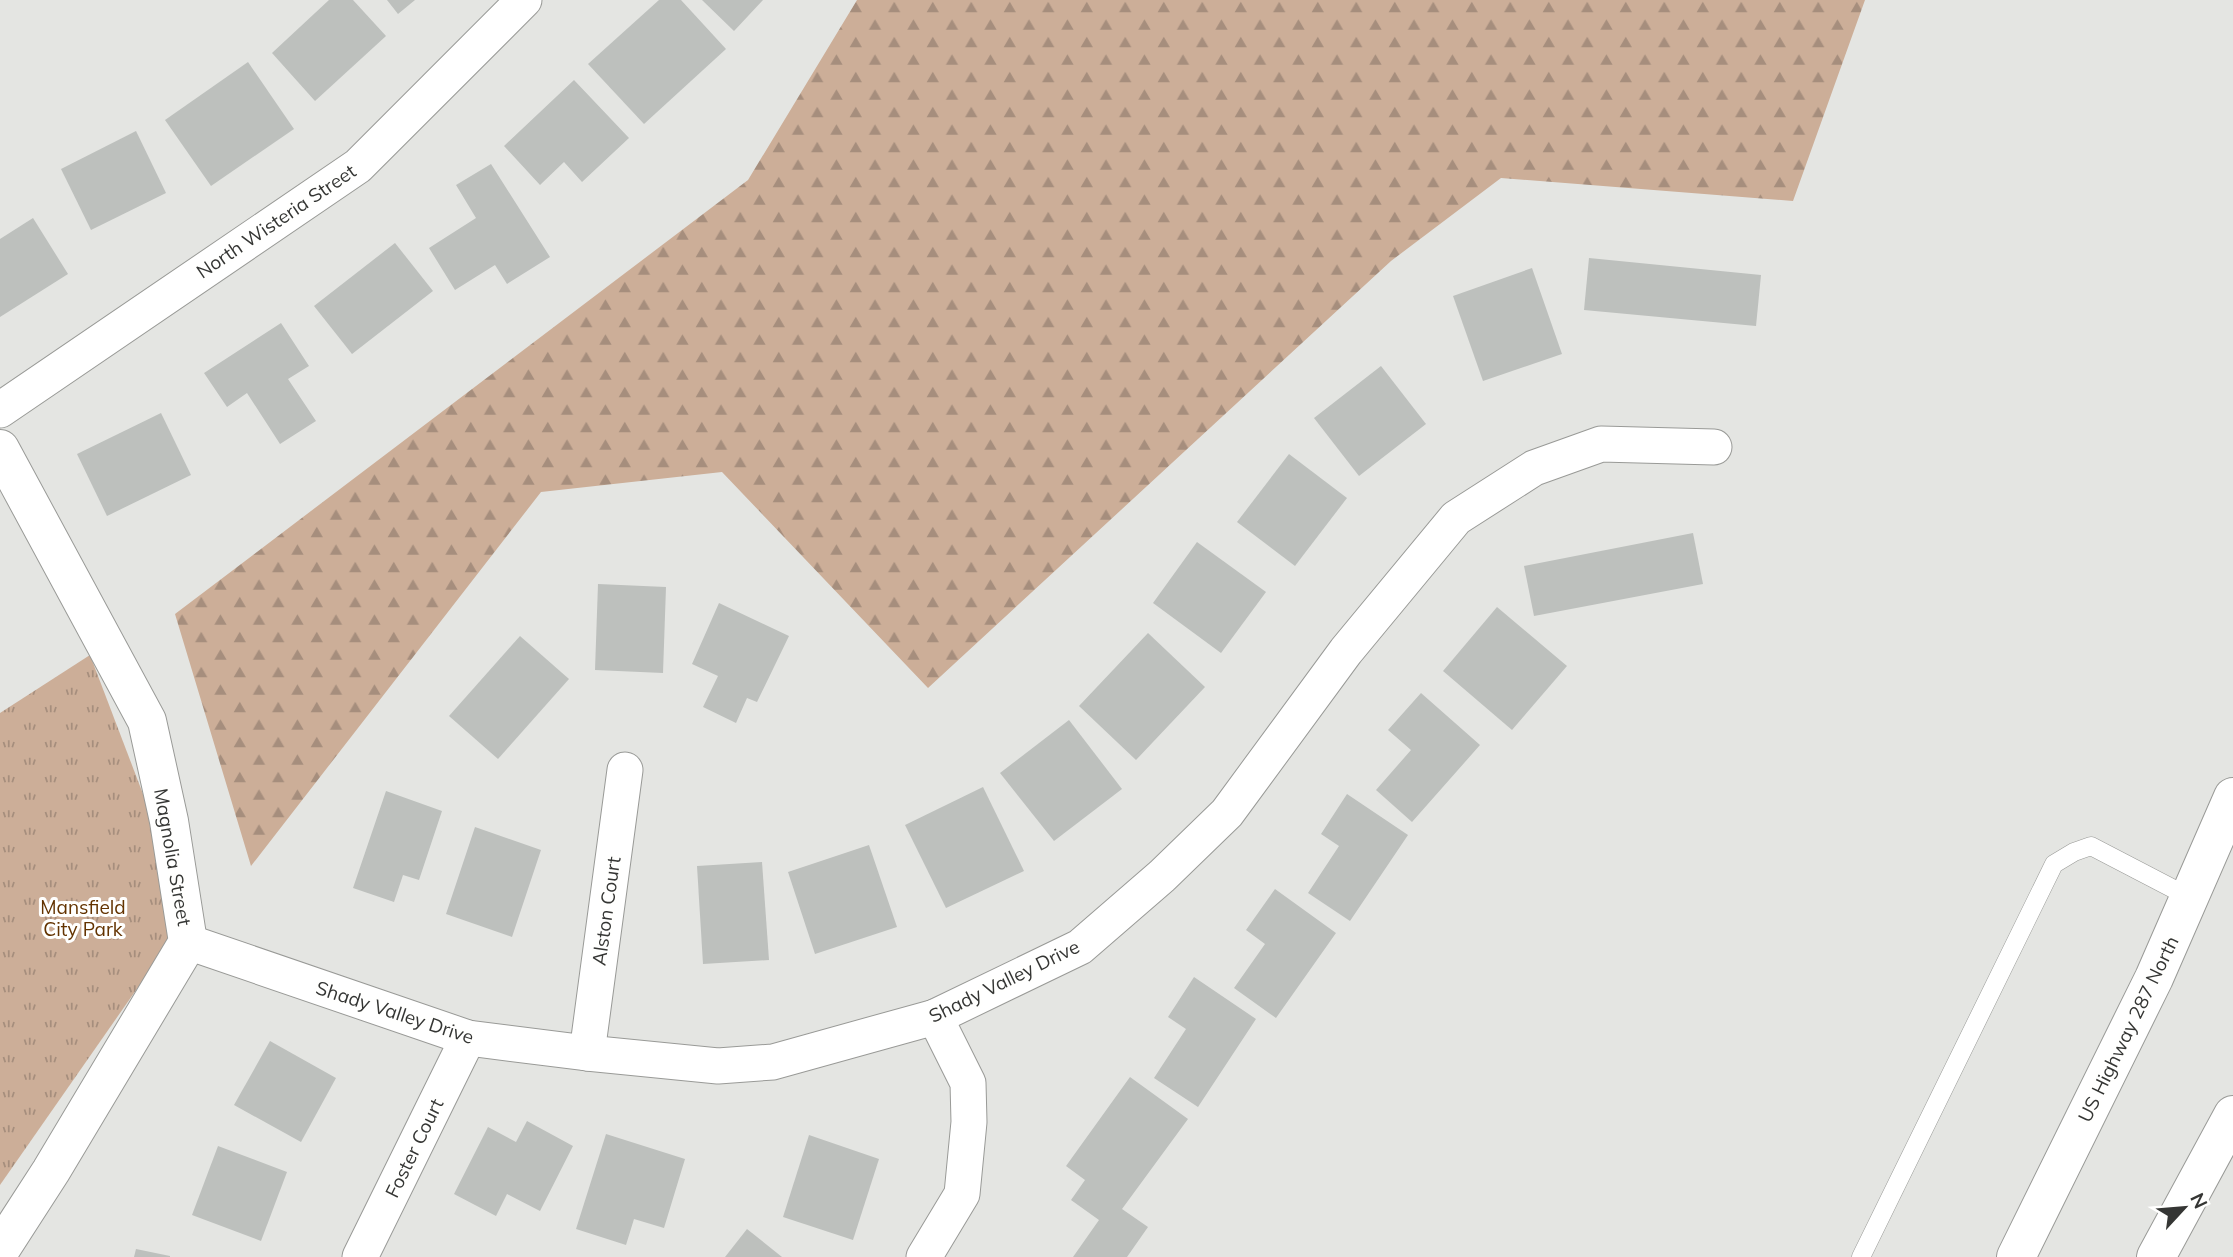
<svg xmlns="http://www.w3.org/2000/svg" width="2233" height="1257" viewBox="0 0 2233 1257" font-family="Mulish,sans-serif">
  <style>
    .grass { fill: url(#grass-tufts) }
    .forest { fill: url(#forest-firs) }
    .building { fill: #bdc0bd }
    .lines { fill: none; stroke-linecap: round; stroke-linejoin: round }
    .lane-casing { stroke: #999a97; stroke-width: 19 }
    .street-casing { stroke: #999a97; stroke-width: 37 }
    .secondary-casing { stroke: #999a97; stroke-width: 40 }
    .highway-casing { stroke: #999a97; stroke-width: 40 }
    .lane { stroke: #fff; stroke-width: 18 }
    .street { stroke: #fff; stroke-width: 35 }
    .secondary { stroke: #fff; stroke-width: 38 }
    .highway { stroke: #fff; stroke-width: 38 }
    .labels { text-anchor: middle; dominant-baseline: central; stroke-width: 6; stroke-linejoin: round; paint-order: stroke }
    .street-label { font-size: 19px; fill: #353634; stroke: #fffffe }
    .park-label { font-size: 19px; fill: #633300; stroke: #fffffe }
  </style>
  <defs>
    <pattern id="grass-tufts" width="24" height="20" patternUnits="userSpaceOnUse" patternTransform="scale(1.75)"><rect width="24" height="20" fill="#ccae98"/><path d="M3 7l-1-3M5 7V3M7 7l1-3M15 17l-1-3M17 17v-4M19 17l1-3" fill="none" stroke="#a68e7d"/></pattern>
    <pattern id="forest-firs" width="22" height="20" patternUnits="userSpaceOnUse" patternTransform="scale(1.75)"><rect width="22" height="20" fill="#ccae98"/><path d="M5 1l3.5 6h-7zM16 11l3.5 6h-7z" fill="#a68e7d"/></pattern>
  </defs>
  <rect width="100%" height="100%" fill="#e4e5e2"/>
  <path class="grass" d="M90,655L151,815L171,940L0,1185V713Z"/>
  <path class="forest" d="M857,0H1865L1793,201L1501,178L1391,261L928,688L722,472L541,492L251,866L175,614L748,180Z"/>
  <g class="building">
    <path d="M329,0H353L386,36L315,101L272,53Z"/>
    <path d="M387,0H415L398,14Z"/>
    <path d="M659,0H681L726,49L644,124L588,64Z"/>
    <path d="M702,0H763L734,31Z"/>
    <path d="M248,62L294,129L211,186L165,120Z"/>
    <path d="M574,80L629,138L582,182L564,162L540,185L504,146Z"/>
    <path d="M136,131L166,193L91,230L61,169Z"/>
    <path d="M491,164L550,257L507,284L495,265L455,290L429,248L476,218L456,185Z"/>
    <path d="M33,218L68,274L0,317V239Z"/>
    <path d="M395,243L433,291L352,354L314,306Z"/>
    <path d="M1589,258L1761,275L1756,326L1584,310Z"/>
    <path d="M1532,268L1562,354L1483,381L1453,296Z"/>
    <path d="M281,323L309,366L288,379L316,421L280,444L247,393L227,407L204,373Z"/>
    <path d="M1381,366L1426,424L1359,476L1314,418Z"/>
    <path d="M161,413L191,475L107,516L77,454Z"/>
    <path d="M1289,454L1347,498L1295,566L1237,522Z"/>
    <path d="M1693,533L1703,584L1534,616L1524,566Z"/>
    <path d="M1197,542L1266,592L1221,653L1153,603Z"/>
    <path d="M598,584L666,587L663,673L595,670Z"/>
    <path d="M719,603L789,636L757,702L747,698L736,723L703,707L718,676L692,664Z"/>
    <path d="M1497,607L1567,666L1512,730L1443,671Z"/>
    <path d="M1148,633L1205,687L1136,760L1079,706Z"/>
    <path d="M520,636L569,679L498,759L449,716Z"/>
    <path d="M1421,693L1480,745L1412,822L1376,790L1411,750L1388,730Z"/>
    <path d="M1069,720L1122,789L1054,841L1000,773Z"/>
    <path d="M983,787L1024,871L946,908L905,825Z"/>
    <path d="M386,791L442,811L419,880L403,875L394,902L353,888Z"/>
    <path d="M1347,794L1408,835L1350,921L1308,893L1339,846L1321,834Z"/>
    <path d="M475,827L541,850L512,937L446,914Z"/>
    <path d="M869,845L897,927L815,954L788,872Z"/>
    <path d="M762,862L769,960L703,964L697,866Z"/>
    <path d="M1275,889L1336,933L1276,1018L1234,988L1265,944L1246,930Z"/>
    <path d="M1194,977L1256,1019L1198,1107L1154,1078L1186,1029L1168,1017Z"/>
    <path d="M270,1041L336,1078L301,1142L234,1105Z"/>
    <path d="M1130,1077L1188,1119L1122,1209L1148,1227L1127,1257H1073L1099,1220L1071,1200L1085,1180L1066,1166Z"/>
    <path d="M527,1121L573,1146L540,1211L507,1194L496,1216L454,1194L488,1127L516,1142Z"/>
    <path d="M606,1134L685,1159L664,1228L634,1219L626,1245L576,1229Z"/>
    <path d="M809,1135L879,1159L853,1240L783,1217Z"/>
    <path d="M218,1146L287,1172L261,1241L192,1215Z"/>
    <path d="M747,1229L782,1257H725Z"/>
    <path d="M136,1249L170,1256V1257H134Z"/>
  </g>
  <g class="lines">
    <g class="lane-casing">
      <path id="lane" d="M1861,1257L2054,864L2074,852L2091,846L2189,897"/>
    </g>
    <g class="street-casing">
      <g id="street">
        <path d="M0,410L358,166L524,0"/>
        <path d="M188,942L468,1038L587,1053L718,1066L773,1062L935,1017L1080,947L1162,876L1227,813L1346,651L1456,518L1534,468L1601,444L1714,447"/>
        <path d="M587,1053L625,770"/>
        <path d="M360,1257L468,1038"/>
        <path d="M924,1257L962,1194L969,1122L968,1083L935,1017"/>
      </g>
    </g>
    <g class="secondary-casing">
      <g id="secondary">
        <path d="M0,449L147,721L169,821L188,942L51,1171L0,1250"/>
        <path d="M2016,1257L2154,978L2233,797"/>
      </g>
    </g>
    <g class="highway-casing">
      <path id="highway" d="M2156,1257L2233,1115"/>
    </g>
    <use href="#lane" class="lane"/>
    <use href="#street" class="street"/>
    <use href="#secondary" class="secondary"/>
    <use href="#highway" class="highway"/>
  </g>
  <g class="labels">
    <g class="street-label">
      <text transform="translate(276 221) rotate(-34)">North Wisteria Street</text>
      <text transform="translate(173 857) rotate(80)">Magnolia Street</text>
      <text transform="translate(606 911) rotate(-82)">Alston Court</text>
      <text transform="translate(1004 981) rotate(-26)">Shady Valley Drive</text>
      <text transform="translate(395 1012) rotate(18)">Shady Valley Drive</text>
      <text transform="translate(2128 1029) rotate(-64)">US Highway 287 North</text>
      <text transform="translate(414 1148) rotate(-64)">Foster Court</text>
    </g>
    <g class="park-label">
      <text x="83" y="907">Mansfield<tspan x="83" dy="22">City Park</tspan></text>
    </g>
  </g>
  <g transform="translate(2184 1208) rotate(64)" stroke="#fffffe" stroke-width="5" paint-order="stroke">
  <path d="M0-5L12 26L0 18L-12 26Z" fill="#353634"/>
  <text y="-10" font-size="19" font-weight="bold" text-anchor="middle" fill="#353634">N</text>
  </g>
</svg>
